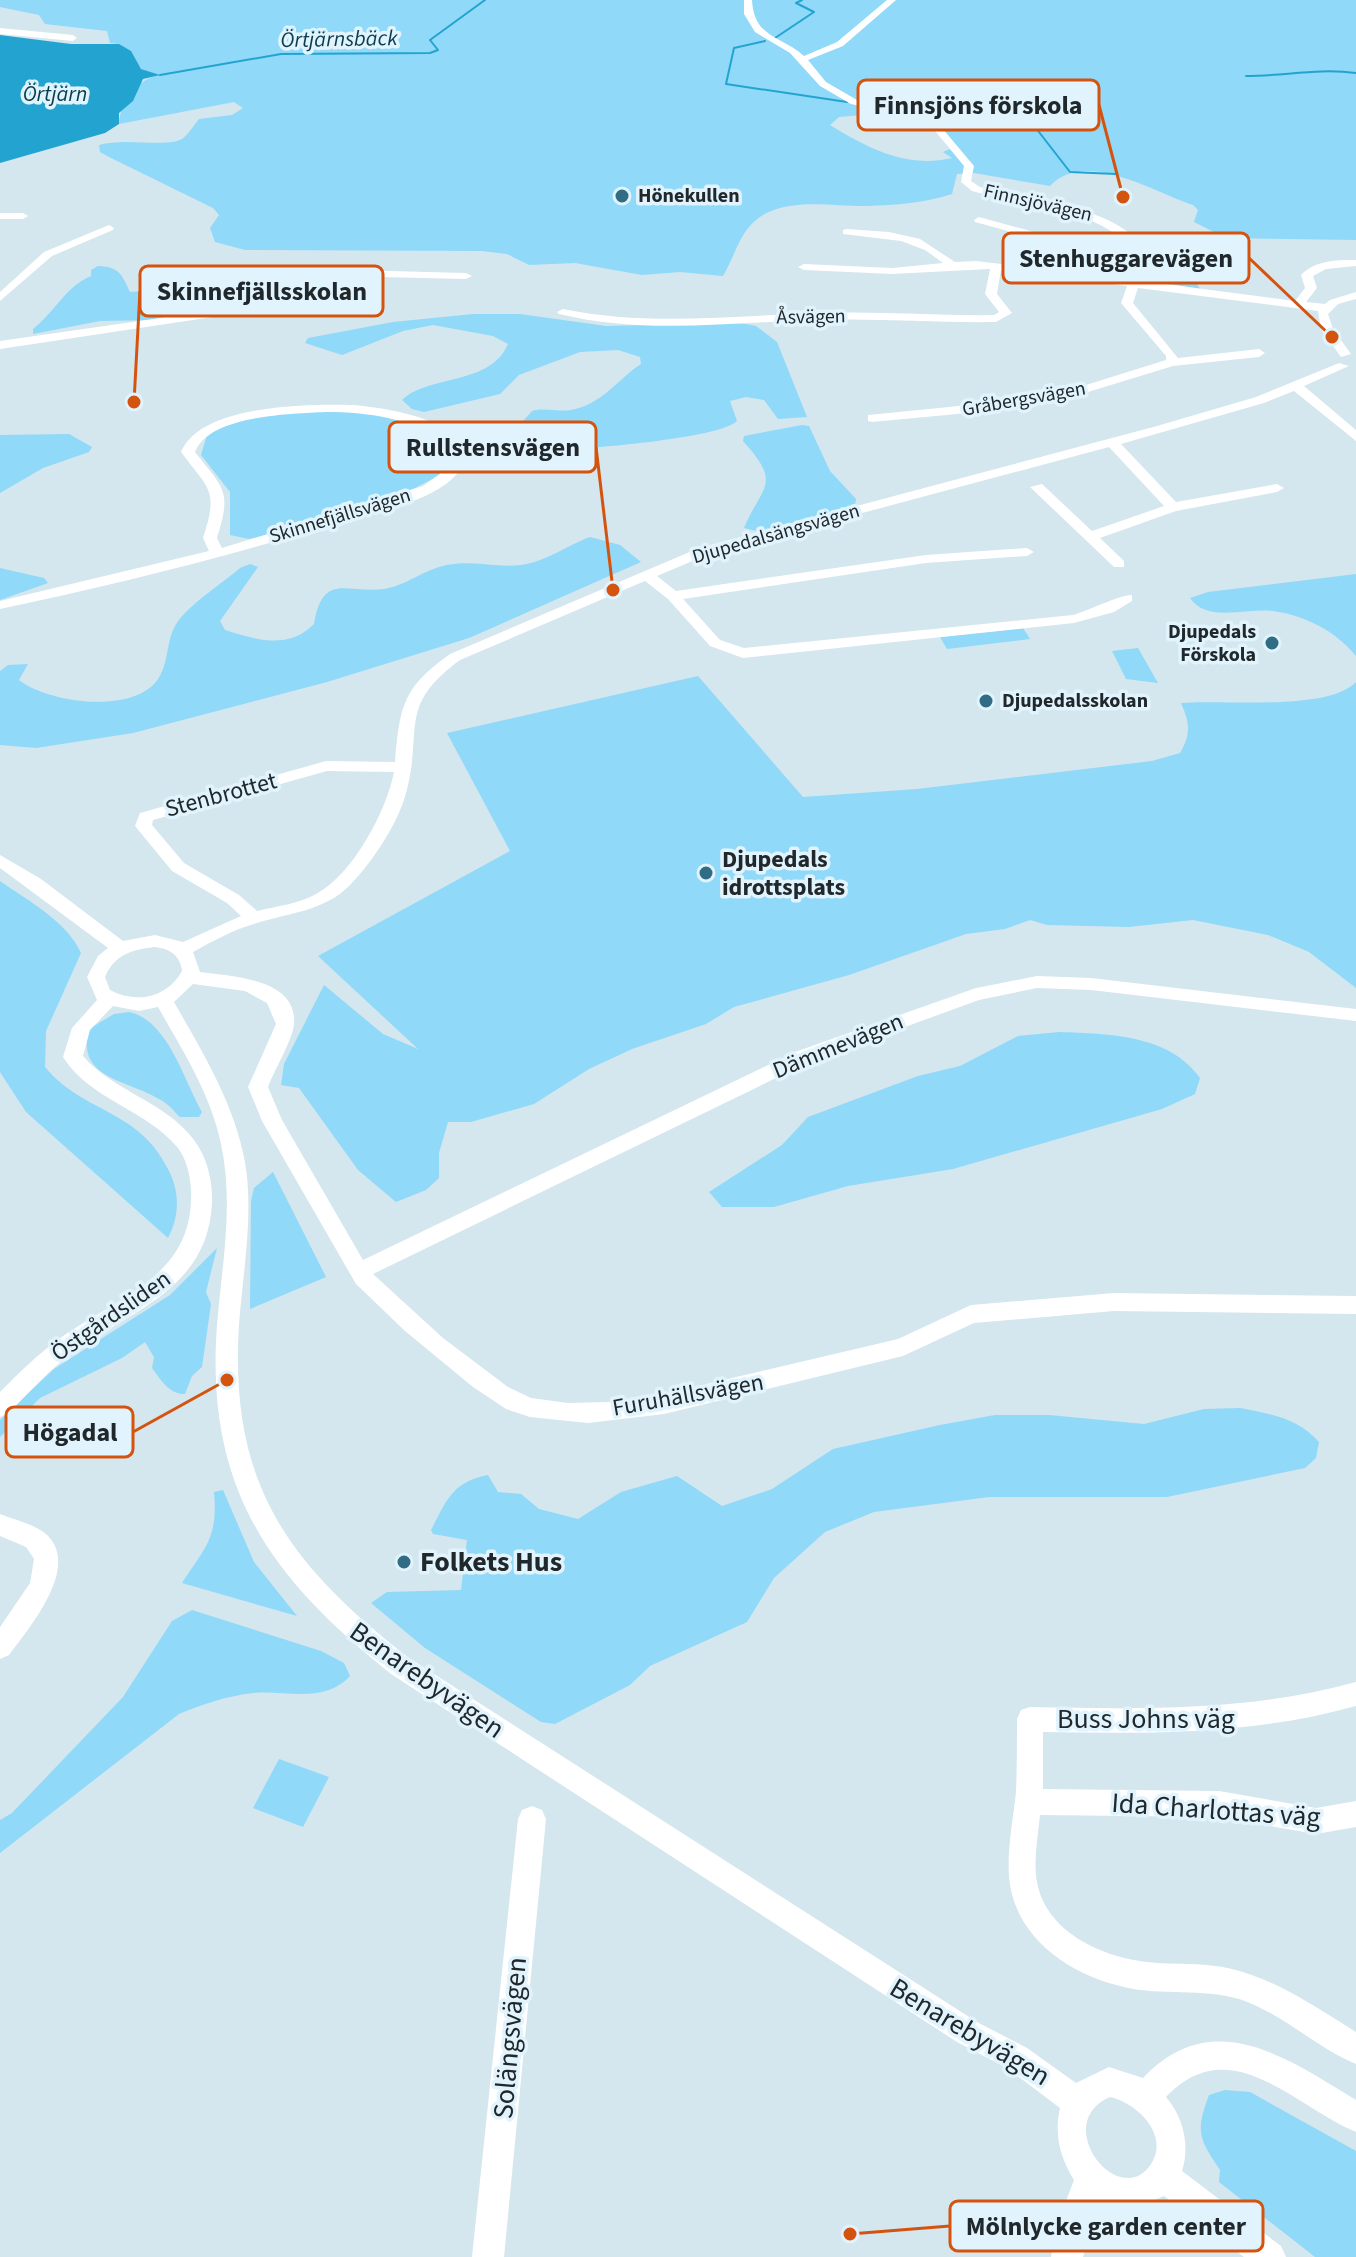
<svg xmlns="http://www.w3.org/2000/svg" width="1356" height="2257" viewBox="0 0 1356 2257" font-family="'Source Sans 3',sans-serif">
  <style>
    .green { fill: #90d9f9; fill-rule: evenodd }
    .water { fill: #23a4d0 }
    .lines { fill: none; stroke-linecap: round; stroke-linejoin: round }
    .stream { stroke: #23a4d0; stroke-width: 2 }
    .minor { fill: #fff; fill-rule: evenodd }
    .poi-dot { fill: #306c83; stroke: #e1f3fc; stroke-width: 3 }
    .labels { text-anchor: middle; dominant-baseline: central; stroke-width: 7; stroke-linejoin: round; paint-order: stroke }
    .far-poi-label { font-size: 20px; font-weight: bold; fill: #21282b; stroke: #e1f3fc; text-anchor: start }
    .far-street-label { font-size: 20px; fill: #21282b; stroke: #e1f3fc }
    .far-water-label { font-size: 22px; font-style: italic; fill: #083d4f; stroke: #e1f3fc }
    .street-label { font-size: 24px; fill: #21282b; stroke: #e1f3fc }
    .poi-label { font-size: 24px; font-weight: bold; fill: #21282b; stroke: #e1f3fc; text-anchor: start }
    .near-poi-label { font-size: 28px; font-weight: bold; fill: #21282b; stroke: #e1f3fc; text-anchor: start }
    .near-street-label { font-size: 28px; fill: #21282b; stroke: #e1f3fc }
    .leader { fill: none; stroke: #d4540f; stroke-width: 3 }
    .callout-dot { fill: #d4540f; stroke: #e1f3fc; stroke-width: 3 }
    .callout { fill: #e1f3fc; stroke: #d4540f; stroke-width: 3 }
    .callout-label { font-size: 26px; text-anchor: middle; font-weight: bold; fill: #21282b }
  </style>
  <rect width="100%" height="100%" fill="#d4e6ee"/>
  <g class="green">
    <path d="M0,0H1356V240L1226,238L1194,222L1198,210L1193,205C1155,193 1085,148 1050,186L974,173L957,174L952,194C925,203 895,205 867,206C831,207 776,194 749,227C738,240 732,261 723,276L680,272L642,275L575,263L529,265L507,254L482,251L245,250L215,242L210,228L219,215L213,208L111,158L100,152L99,145C126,137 166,148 182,139C188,135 194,125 199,119L232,115L243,108L234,102L119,124C120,102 137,80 158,75L141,69L119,44L110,43L107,31L45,24L39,15L0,7ZM897,112L924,118L921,121L931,125L950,149L943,152L952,158C908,169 867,148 830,125L839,117Z"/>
    <path d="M1145,243L1180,254L1200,289L1171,284Z"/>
    <path d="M98,266C120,267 122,275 130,292L210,287L236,291L176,304L171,310L173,313L155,320L100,321L33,334V329C55,312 65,287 91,276V270Z"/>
    <path d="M473,314H520L606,326L741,323L756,326L777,342L807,417L778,419L764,400L746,397L730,401L737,421C721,439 563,452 533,450C521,449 508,446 498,439L503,432L516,429L532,411C545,407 558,412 571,410C601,405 617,380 641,364L640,357L618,350L580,352L519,375L500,394L424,412L412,409L402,400C430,374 490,386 508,344L493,336L433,325L403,331L342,355L305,343L308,338L393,322Z"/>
    <path d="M348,411C383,416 438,419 454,456L444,473L407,492L272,534L249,539L230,535V492L201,455L207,435C247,411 303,412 348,411Z"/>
    <path d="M802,425L809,426L830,471L856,499L855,505L761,532L744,528C762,485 783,485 743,441L744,436Z"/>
    <path d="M69,434L92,447L89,452L43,468L0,493V435Z"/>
    <path d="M590,537L620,545L641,562L469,638L327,682L133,733L36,748L0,745V671L8,665L28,664L19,680C48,703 134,715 158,679C169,663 166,642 175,626C185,607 223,583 240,568L250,564L258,567L220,621L225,630C257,640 288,650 314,624C323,571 347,594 384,589C405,586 425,569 447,565C472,560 497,568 521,565C545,562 568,545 590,537Z"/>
    <path d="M0,568L44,578L48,583L0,600Z"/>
    <path d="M1356,574V656C1336,631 1304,615 1273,611C1246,608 1207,623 1190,598L1208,592Z"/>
    <path d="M1023,628L1030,639L947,649L940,637Z"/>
    <path d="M1138,648L1158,683L1126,679L1112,651Z"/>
    <path d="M698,676L803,797L917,789L1152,761L1180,753C1191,734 1190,723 1181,703C1223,699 1327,712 1356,682V988L1309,952L1268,935L1193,920L1129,927L1047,925L1030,920L1005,929L966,934L849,975L734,1007L706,1024L632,1049L589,1069L534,1104L471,1122H448L439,1153V1178L426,1190L396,1202L358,1170L299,1088L281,1085L284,1064L324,985L383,1034L418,1049L318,956L510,851L447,733Z"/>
    <path d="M0,881C28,901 67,921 81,953L46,1031L45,1067C85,1115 140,1108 170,1173C180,1194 179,1217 168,1238L26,1112L0,1072Z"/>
    <path d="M129,1012C168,1020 184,1081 202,1112L199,1117H180C174,1111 168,1104 161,1100C129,1080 75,1079 89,1029L114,1014Z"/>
    <path d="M1059,1032C1108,1034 1169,1034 1200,1078L1195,1094L1162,1109L953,1169L848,1186L774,1207H722L709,1192L782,1145L808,1117L918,1076L960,1066L1018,1036Z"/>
    <path d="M273,1172L326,1277L250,1309L251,1201L254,1188Z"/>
    <path d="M217,1248L206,1292L211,1304L202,1367L192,1376L185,1394C170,1395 160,1379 152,1368L154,1357L145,1342L122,1358L40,1398L0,1437V1420L54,1369L170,1295Z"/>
    <path d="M1240,1408C1271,1414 1298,1418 1319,1442L1316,1458L1305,1468L1167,1497H989L874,1512L825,1532L774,1578L747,1622L650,1666L630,1685L555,1724L541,1722L425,1648L371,1603L387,1592L461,1590L467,1540L433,1534L431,1530C447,1500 452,1482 488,1475L498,1492L521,1494L539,1509L578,1519L621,1492L677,1476L722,1506L772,1489L833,1449L940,1425L995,1415H1049L1144,1424L1204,1409Z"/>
    <path d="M223,1490L254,1562L297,1616L182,1583C206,1546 218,1538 214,1492Z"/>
    <path d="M192,1610L321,1651L344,1663L350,1676C324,1704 286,1690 253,1693C227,1696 203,1704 179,1714L0,1853V1820L12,1813L123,1697L172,1621Z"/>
    <path d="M279,1759L329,1777L303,1827L253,1808Z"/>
    <path d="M1225,2090L1250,2092L1356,2151V2257H1315L1219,2182L1220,2170C1199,2138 1195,2133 1209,2095Z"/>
  </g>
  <path class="water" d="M0,35L71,44H119L131,51L141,69L160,75L143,79L133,101L119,113V124L105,133L0,163Z"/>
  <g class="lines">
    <g class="stream">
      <path d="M775,38L814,12L796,3L802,0"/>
      <path d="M765,41L734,48L726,84L847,102"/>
      <path d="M160,75L281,54L430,53L438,50L430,40L485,0"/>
      <path d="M1246,76C1284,76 1318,68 1356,73"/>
      <path d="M923,109L1016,112L1032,123L1070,172L1116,174"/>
    </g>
    <g class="minor">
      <path d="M744,0H752C754,38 780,35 804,56L837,42L887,0H896L843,46L808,60L826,82L857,100L932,116L974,166L971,181L980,187C1048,207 1137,201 1165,284L1295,301L1305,288L1301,275C1316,260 1336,260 1356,260V266L1326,269L1313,276L1317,288L1306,302L1325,304L1330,300L1356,292V299L1338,304L1328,314L1333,329L1351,354L1341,357L1321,329L1318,311L1138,288L1133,303L1178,358L1259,349L1265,353L1259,357L1173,366L1088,392L989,411L872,422L868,421V415L989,403L1086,385L1166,360V356L1121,303L1127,286L1001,270L997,294L1012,313L996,322C937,323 878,318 819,320C732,322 645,335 559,314L557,312L563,309C650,327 736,315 824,313C880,311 937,316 994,315L999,312L985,294L990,269L892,274L804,270L798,267L804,264L892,268L943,263L925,250L901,241L843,234V230L847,229L889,232L920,239L955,262L976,261L1027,267L1031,244L1026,236L975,222L974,220L979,217L1034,232L1041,244L1038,268L1153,283C1125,206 1038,211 972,191L961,182L964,166L926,120L851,104L820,86L790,53L755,32L744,14Z"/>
      <path d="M0,28L73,35L77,38L73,41L0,34Z"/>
      <path d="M0,213H23L28,216L23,219H0Z"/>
      <path d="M109,225L114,228L113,230L52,256L0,301V292L44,252Z"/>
      <path d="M159,265L466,273L472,276L466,279L338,276L318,297L286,306L0,349V341L285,300L310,293L326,276L155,270L153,268Z"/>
      <path d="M1339,363L1349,366L1304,386L1356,430V441L1294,391L1264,403L1121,444L1176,502L1277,484L1284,488L1277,492L1176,511L1100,538L1124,561V567H1114L1030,487L1042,484L1092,531L1164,506L1109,447L709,554L657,576L676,591L926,555L1027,548L1034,552L1027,556L926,563L683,599L720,640L744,648L1073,615C1087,611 1122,594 1132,595V601L1114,612L1074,623L743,658L710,646L668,599L645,581L460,660C396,707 424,729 406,793C398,824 371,864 349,886C323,912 287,913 254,924C233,930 213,941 193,952L200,972C229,976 298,978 294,1024C293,1039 274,1071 268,1087L282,1120L363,1260L795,1052L976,988L1037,976L1091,978L1356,1009V1021L1091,990L1037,988L979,1000L809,1062L373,1274L443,1338L508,1387L531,1398L568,1403L609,1402L664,1394L898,1339L971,1305L1114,1293L1356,1296V1314L1114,1311L974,1323L903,1356L664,1414L588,1423L530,1417L506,1409L473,1387L405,1331L356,1284L262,1121L248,1087L276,1024L267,1003L245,991L193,984L174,1002C203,1053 234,1103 245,1162C254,1216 243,1270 239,1325C229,1484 288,1564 409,1658L977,2022L1027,2048L1076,2083L1109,2067L1143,2078C1212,2005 1286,2057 1356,2100V2132C1294,2106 1230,2029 1166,2097C1184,2118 1190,2146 1182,2171L1281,2246L1286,2257H1244L1164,2196C1140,2207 1123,2212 1098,2200L1083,2257H1051L1059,2219L1074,2180C1060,2157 1054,2135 1060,2108L1007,2068L957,2042L391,1674C269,1577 205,1487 217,1325C222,1264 234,1205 221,1144C211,1095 183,1051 158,1007L139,1011L113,1006L90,1030L83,1056C114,1092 165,1101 194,1140C207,1157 213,1181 212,1203C208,1288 134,1309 75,1351C50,1369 29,1392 8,1414L0,1417V1392C19,1373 38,1354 59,1339C114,1299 189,1279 191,1200C192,1183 188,1161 178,1148C146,1109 90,1100 63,1057L72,1028L97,1000L87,977L98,956L108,948L0,868V855L41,879L123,941L155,935L183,942L241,916L227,903L172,871L135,826L140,813L326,761L395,762C400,707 402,688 450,654L699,548L1157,426L1256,397ZM327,771L394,772C386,812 353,874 316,894C298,904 277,906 257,911L239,895L184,863L152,825L153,820ZM155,947C170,949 180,955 182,971C167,998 136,1004 110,990L105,977C114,955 133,949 155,947ZM1110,2097C1137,2103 1170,2135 1151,2164C1120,2212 1049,2124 1110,2097Z"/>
      <path d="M354,405C392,409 436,416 464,443C469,460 460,474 446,484C415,506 373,512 337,523C226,557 114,585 0,609V601L209,551L203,538C219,489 209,490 181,452C201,404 309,404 354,405ZM325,412C372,412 412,419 452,445L453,456L448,468L423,486L222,548L217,538C232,490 224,489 195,452C209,415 291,414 325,412Z"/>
      <path d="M0,1514C15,1520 34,1524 46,1534C82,1566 29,1628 9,1655L0,1659V1627L30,1583L34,1559L26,1547L0,1536Z"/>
      <path d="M1356,1682V1706C1252,1735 1150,1734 1043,1732V1789L1219,1791L1316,1808L1356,1801V1827L1316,1834L1219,1817L1040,1815C1038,1837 1033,1860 1037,1882C1046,1932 1102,1957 1147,1962C1175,1965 1204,1962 1232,1969C1277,1980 1317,2008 1356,2032V2064C1315,2047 1282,2013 1239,1999C1202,1988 1162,1996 1124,1987C1069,1975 1014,1937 1009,1877C1007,1849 1013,1820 1016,1792C1017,1768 1017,1743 1017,1719L1021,1710L1030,1707C1141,1709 1248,1712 1356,1682Z"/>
      <path d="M532,1806L542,1810L546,1819L504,2257H472L518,1819L522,1810Z"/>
    </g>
  </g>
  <g class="poi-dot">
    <circle cx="622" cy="196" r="8"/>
    <circle cx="1272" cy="643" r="8"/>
    <circle cx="986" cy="701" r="8"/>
    <circle cx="706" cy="873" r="8"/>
    <circle cx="404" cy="1562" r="8"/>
  </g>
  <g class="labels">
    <g class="far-poi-label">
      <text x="638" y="196">Hönekullen</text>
      <text x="1256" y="632" text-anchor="end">Djupedals<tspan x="1256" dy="23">Förskola</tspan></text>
      <text x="1002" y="701">Djupedalsskolan</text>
    </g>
    <g class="far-street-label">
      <text transform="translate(1038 203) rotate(13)">Finnsjövägen</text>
      <text transform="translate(811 317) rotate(-1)">Åsvägen</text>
      <text transform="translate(1024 399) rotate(-10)">Gråbergsvägen</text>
      <text transform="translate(340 516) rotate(-17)">Skinnefjällsvägen</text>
      <text transform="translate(776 534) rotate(-16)">Djupedalsängsvägen</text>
    </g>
    <g class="far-water-label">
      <text transform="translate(339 39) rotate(-1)">Örtjärnsbäck</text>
      <text x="55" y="94">Örtjärn</text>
    </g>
    <g class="street-label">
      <text transform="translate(221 795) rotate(-15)">Stenbrottet</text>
      <text transform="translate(838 1046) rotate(-22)">Dämmevägen</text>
      <text transform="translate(111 1316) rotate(-35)">Östgårdsliden</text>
      <text transform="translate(688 1395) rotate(-10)">Furuhällsvägen</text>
    </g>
    <g class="poi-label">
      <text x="722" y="859">Djupedals<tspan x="722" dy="28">idrottsplats</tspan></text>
    </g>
    <g class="near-poi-label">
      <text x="420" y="1562">Folkets Hus</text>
    </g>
    <g class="near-street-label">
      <text transform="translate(427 1680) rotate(35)">Benarebyvägen</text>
      <text x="1146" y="1719">Buss Johns väg</text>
      <text transform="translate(1216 1810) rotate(4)">Ida Charlottas väg</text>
      <text transform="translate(970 2032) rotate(31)">Benarebyvägen</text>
      <text transform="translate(510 2038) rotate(-85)">Solängsvägen</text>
    </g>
  </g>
  <path class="leader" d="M1123 197L1099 105M1332 337L1249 258M134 402L140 291M613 590L596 447M227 1380L133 1432M850 2234L950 2226"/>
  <g class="callout-dot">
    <circle cx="1123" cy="197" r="8"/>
    <circle cx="1332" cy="337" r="8"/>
    <circle cx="134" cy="402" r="8"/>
    <circle cx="613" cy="590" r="8"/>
    <circle cx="227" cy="1380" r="8"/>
    <circle cx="850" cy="2234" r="8"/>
  </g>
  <g class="callout">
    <rect x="858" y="80" width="241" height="50" rx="8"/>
    <rect x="1003" y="233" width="246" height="50" rx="8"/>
    <rect x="140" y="266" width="243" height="50" rx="8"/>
    <rect x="389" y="422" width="207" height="50" rx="8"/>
    <rect x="6" y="1407" width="127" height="50" rx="8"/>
    <rect x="950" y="2201" width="313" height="50" rx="8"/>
  </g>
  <g class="callout-label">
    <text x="978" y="114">Finnsjöns förskola</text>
    <text x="1126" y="267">Stenhuggarevägen</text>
    <text x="262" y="300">Skinnefjällsskolan</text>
    <text x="493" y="456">Rullstensvägen</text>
    <text x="70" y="1441">Högadal</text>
    <text x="1106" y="2235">Mölnlycke garden center</text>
  </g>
</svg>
